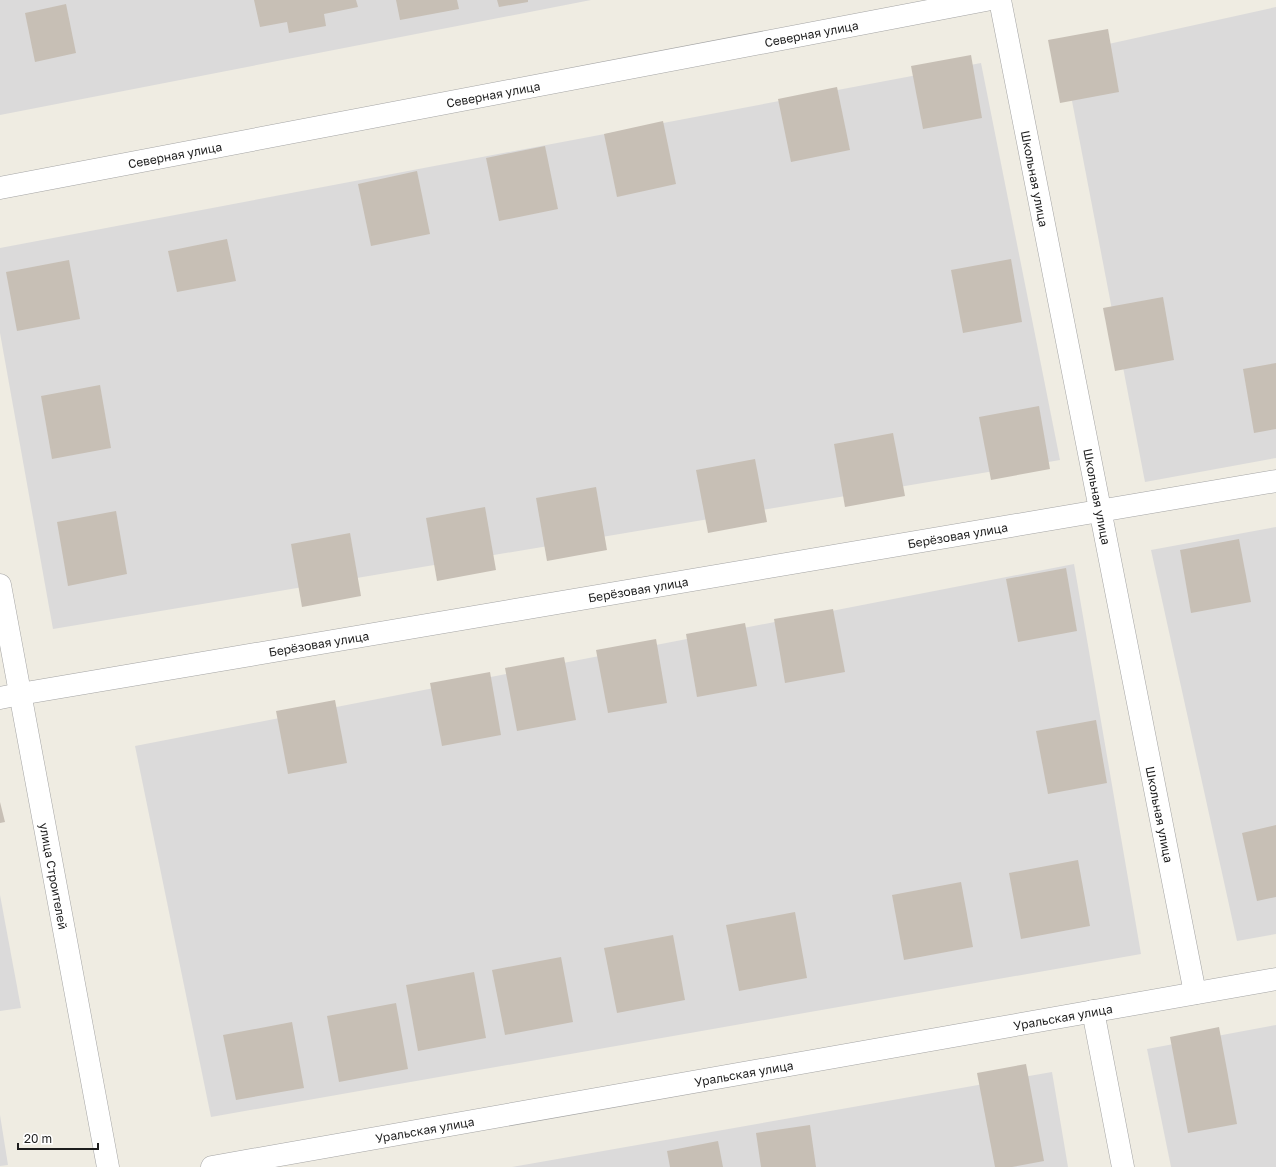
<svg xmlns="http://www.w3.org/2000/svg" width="1276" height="1167" viewBox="0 0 1276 1167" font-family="'Golos Text',sans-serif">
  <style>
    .residential { fill: #dbdada }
    .building { fill: #c7bfb5 }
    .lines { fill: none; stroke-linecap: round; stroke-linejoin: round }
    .minor-casing { stroke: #a4a4a4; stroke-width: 23 }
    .tertiary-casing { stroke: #a4a4a4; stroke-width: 23 }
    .minor { stroke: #fff; stroke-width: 22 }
    .tertiary { stroke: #fff; stroke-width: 22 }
    .labels { text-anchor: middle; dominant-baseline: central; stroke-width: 3; stroke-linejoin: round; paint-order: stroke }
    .street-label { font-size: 12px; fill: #1d1d1d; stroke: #fff }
  </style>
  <rect width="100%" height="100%" fill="#efece2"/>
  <g class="residential">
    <path d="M0,0H591L0,115Z"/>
    <path d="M1276,7V458L1145,482L1063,54Z"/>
    <path d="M981,63L1060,460L53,629L0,333V248Z"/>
    <path d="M1276,527V934L1237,941L1151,550Z"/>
    <path d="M1074,564L1141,954L211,1117L135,746Z"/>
    <path d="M0,895L21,1008L0,1011Z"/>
    <path d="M1276,1025V1167H1171L1147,1049Z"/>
    <path d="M1052,1072L1068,1167H512Z"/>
    <path d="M0,1115L8,1165L0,1166Z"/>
  </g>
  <g class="building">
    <path d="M254,0H356L358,7L324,14L326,26L289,33L287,22L260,27Z"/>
    <path d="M396,0H457L459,9L400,20Z"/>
    <path d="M497,0H528V2L499,7Z"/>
    <path d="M66,4L76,53L35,62L25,13Z"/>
    <path d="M1108,29L1119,92L1060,103L1048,40Z"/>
    <path d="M971,55L982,118L923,129L911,66Z"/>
    <path d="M837,87L850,150L791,162L778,99Z"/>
    <path d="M663,121L676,184L617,197L604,134Z"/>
    <path d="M545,146L558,209L499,221L486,158Z"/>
    <path d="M417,171L430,234L371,246L358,184Z"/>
    <path d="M227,239L236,281L177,292L168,251Z"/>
    <path d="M1011,259L1022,322L963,333L951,270Z"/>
    <path d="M69,260L80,319L17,331L6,272Z"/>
    <path d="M1163,297L1174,360L1115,371L1103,308Z"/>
    <path d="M1276,363V429L1254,433L1243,369Z"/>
    <path d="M100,385L111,448L52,459L41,396Z"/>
    <path d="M1039,406L1050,469L991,480L979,417Z"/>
    <path d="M893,433L905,496L845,507L834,444Z"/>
    <path d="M755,459L767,522L708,533L696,470Z"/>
    <path d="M596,487L607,550L547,561L536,498Z"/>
    <path d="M485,507L496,570L437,581L426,518Z"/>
    <path d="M116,511L127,574L68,586L57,522Z"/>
    <path d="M350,533L361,596L302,607L291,544Z"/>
    <path d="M1239,539L1251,602L1191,613L1180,550Z"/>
    <path d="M1066,568L1077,631L1018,642L1006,579Z"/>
    <path d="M833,609L845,672L785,683L774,619Z"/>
    <path d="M745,623L757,686L697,697L686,634Z"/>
    <path d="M656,639L667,703L608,713L596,650Z"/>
    <path d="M564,657L576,720L517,731L505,668Z"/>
    <path d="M490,672L501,735L442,746L430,683Z"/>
    <path d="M335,700L347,763L288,774L276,711Z"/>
    <path d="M1096,720L1107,783L1048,794L1036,731Z"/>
    <path d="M0,802L5,822L0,823Z"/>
    <path d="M1276,825V897L1257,901L1242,833Z"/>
    <path d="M1078,860L1090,926L1021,939L1009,873Z"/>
    <path d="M961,882L973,947L904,960L892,895Z"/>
    <path d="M795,912L807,978L739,991L726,925Z"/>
    <path d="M673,935L685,1000L617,1013L604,948Z"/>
    <path d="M561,957L573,1022L505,1035L492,970Z"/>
    <path d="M474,972L486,1038L418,1051L406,985Z"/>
    <path d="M396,1003L408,1069L339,1082L327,1016Z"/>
    <path d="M292,1022L304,1088L236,1100L223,1035Z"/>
    <path d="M1219,1027L1237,1124L1188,1133L1170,1037Z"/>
    <path d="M1026,1064L1044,1161L1012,1167H995L977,1073Z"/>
    <path d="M810,1125L816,1167H761L756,1133Z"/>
    <path d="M718,1141L723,1167H670L667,1151Z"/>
  </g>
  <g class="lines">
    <g class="minor-casing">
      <g id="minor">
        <path id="s1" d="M1000,0L1195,993"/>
        <path id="s2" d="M0,188L986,0"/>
        <path id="s3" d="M20,694L1276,481"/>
        <path d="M1093,1011L1123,1167"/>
        <path id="s4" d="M212,1167L1276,979"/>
      </g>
    </g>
    <g class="tertiary-casing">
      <g id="tertiary">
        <path id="s5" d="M0,585L108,1167"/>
        <path d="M0,698L20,694"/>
      </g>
    </g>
    <use href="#minor" class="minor"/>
    <use href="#tertiary" class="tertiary"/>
  </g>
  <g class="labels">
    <g class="street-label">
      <text stroke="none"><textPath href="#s2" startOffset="826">Северная улица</textPath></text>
      <text stroke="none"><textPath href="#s2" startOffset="502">Северная улица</textPath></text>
      <text stroke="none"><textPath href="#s2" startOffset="178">Северная улица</textPath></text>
      <text stroke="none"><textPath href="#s1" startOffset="182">Школьная улица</textPath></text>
      <text stroke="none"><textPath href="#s1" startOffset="506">Школьная улица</textPath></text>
      <text stroke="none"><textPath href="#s3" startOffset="951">Берёзовая улица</textPath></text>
      <text stroke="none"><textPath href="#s3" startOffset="627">Берёзовая улица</textPath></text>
      <text stroke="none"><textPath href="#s3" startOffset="303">Берёзовая улица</textPath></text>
      <text stroke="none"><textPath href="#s1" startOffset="830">Школьная улица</textPath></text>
      <text stroke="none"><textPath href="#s5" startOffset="296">улица Строителей</textPath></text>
      <text stroke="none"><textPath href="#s4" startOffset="864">Уральская улица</textPath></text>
      <text stroke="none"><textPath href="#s4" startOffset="540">Уральская улица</textPath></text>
      <text stroke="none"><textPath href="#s4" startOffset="216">Уральская улица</textPath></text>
    </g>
  </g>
  <path d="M18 1143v6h80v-6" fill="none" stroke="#1d1d1d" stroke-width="2"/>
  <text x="24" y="1143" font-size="12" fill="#1d1d1d" stroke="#ffffff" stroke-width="3" paint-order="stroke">20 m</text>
</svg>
